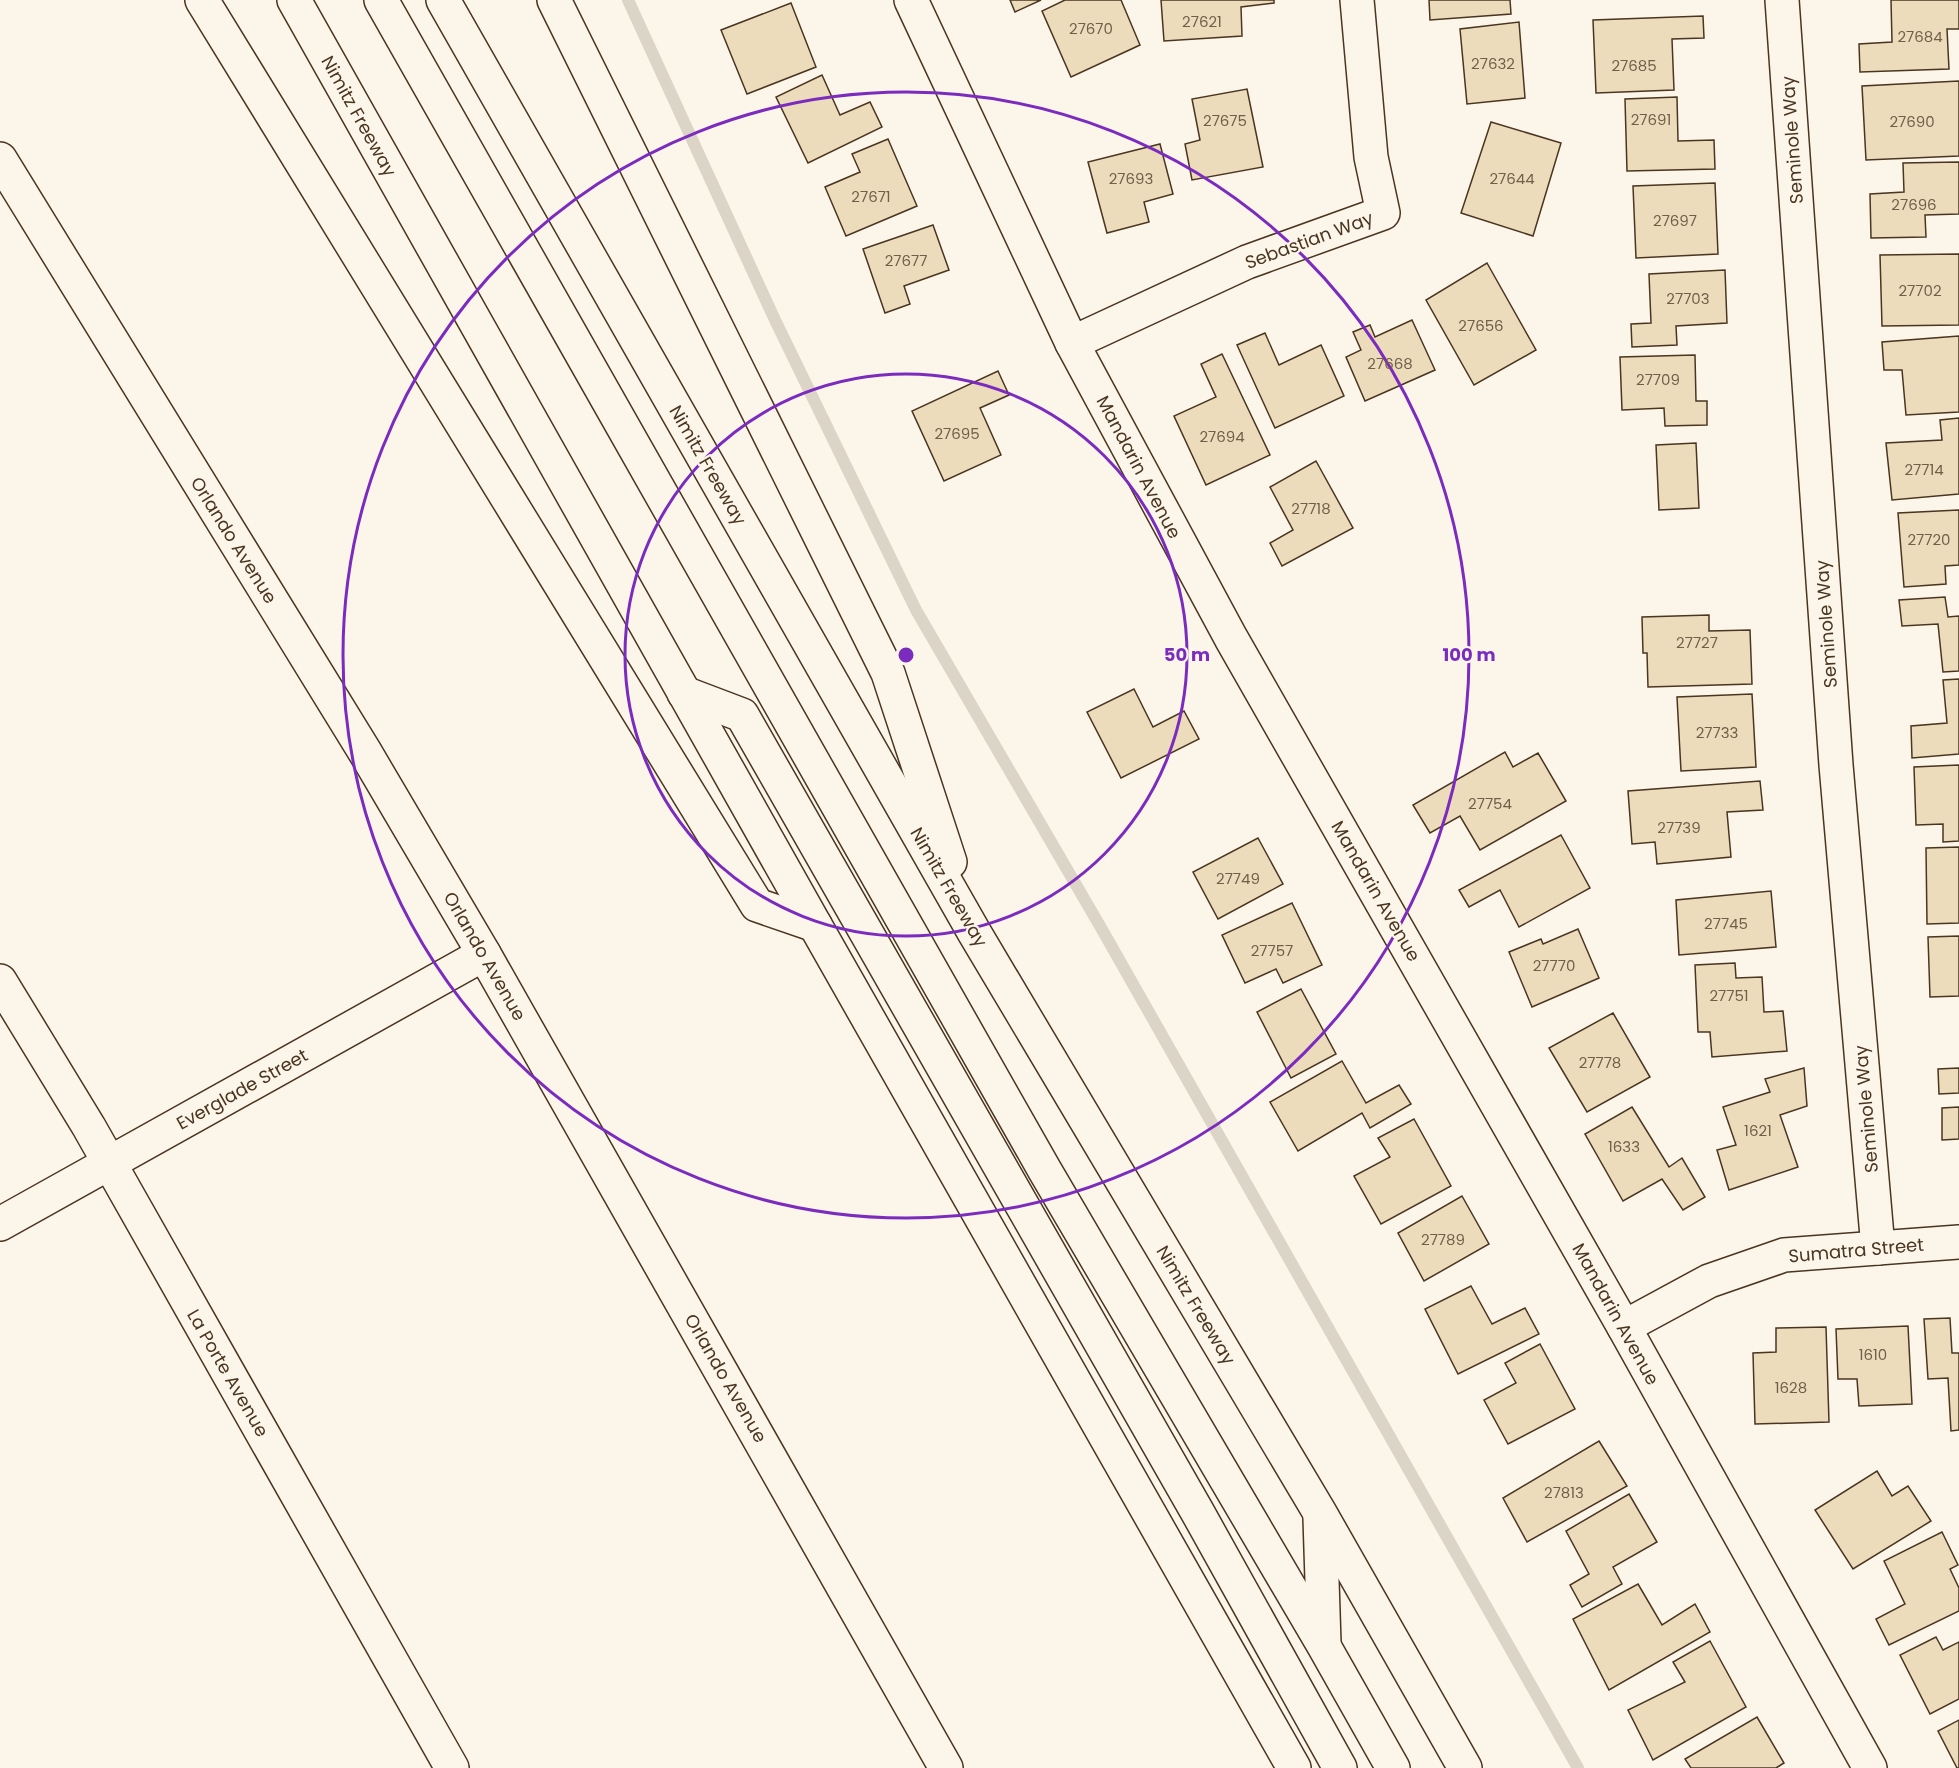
<svg xmlns="http://www.w3.org/2000/svg" width="1959" height="1768" viewBox="0 0 1959 1768" font-family="Poppins,sans-serif">
  <style>
    .lines { fill: none; stroke-linecap: round; stroke-linejoin: round }
    .stream { stroke: #dcd4c6; stroke-width: 12 }
    .building { fill: #ecdcbc; stroke: #4a3520; stroke-width: 1.5 }
    .street-casing { stroke: #4a3520; stroke-width: 36 }
    .highway-casing { stroke: #4a3520; stroke-width: 36 }
    .street { stroke: #fbf6e9; stroke-width: 33 }
    .highway { stroke: #fbf6e9; stroke-width: 33 }
    .ring { fill: none; stroke: #7b2cbf; stroke-width: 3 }
    .labels { text-anchor: middle; dominant-baseline: central; stroke-width: 4.5; stroke-linejoin: round; paint-order: stroke }
    .number-label { font-size: 15px; fill: #725f47 }
    .street-label { font-size: 18px; fill: #4a3520; stroke: #fbf6e9 }
    .centre { fill: #7b2cbf; stroke: #fbf6e9; stroke-width: 3 }
    .ring-label { font-size: 18px; text-anchor: middle; font-weight: bold; fill: #7b2cbf; stroke: #fbf6e9; stroke-width: 4.5; stroke-linejoin: round; paint-order: stroke }
  </style>
  <rect width="100%" height="100%" fill="#fbf6e9"/>
  <g class="lines">
    <path class="stream" d="M628,0L775,320L916,610L1100,926L1578,1768"/>
  </g>
  <g class="building">
    <path d="M1010,0H1041L1015,12Z"/>
    <path d="M1065,0H1121L1140,45L1071,77L1042,11Z"/>
    <path d="M1161,0H1274V3L1241,7L1242,36L1164,41Z"/>
    <path d="M1429,0H1510L1511,14L1430,20Z"/>
    <path d="M1891,0H1959V29H1947L1949,69L1860,72L1859,44L1892,42Z"/>
    <path d="M791,3L816,67L747,94L721,30Z"/>
    <path d="M1703,16L1704,38L1672,39L1674,90L1596,93L1593,20Z"/>
    <path d="M1519,22L1525,98L1467,104L1460,29Z"/>
    <path d="M822,75L840,115L870,102L882,127L808,163L776,97Z"/>
    <path d="M1959,81V156L1866,160L1862,86Z"/>
    <path d="M1247,89L1263,167L1192,180L1185,144L1200,140L1192,99Z"/>
    <path d="M1677,97L1678,141L1714,140L1715,169L1627,171L1625,99Z"/>
    <path d="M1491,122L1561,143L1533,236L1461,213Z"/>
    <path d="M888,139L917,206L846,236L825,187L860,172L852,154Z"/>
    <path d="M1160,144L1173,194L1144,202L1149,222L1107,233L1088,162Z"/>
    <path d="M1959,162V214L1925,215L1926,237L1871,238L1870,194L1904,192L1903,163Z"/>
    <path d="M1715,183L1718,254L1636,258L1633,186Z"/>
    <path d="M933,225L949,270L904,286L910,304L885,313L863,249Z"/>
    <path d="M1959,254V325L1882,326L1880,255Z"/>
    <path d="M1487,263L1536,350L1474,385L1426,300Z"/>
    <path d="M1725,270L1727,323L1676,326L1677,345L1632,347L1631,324L1651,323L1649,274Z"/>
    <path d="M1412,320L1435,370L1365,401L1346,357L1361,350L1353,332L1370,325L1375,337Z"/>
    <path d="M1265,333L1279,365L1321,345L1344,396L1275,428L1237,345Z"/>
    <path d="M1959,336V412L1906,415L1902,370H1884L1882,342Z"/>
    <path d="M1222,354L1270,455L1206,485L1174,416L1216,397L1201,364Z"/>
    <path d="M1695,355L1696,401H1707V425L1665,426L1664,408L1622,410L1620,357Z"/>
    <path d="M998,371L1009,395L980,408L1001,455L944,481L912,411Z"/>
    <path d="M1959,418V494L1892,500L1886,443L1942,440L1940,420Z"/>
    <path d="M1696,443L1699,508L1659,510L1656,445Z"/>
    <path d="M1316,461L1353,528L1282,566L1270,543L1293,530L1270,487Z"/>
    <path d="M1959,510V565L1945,566L1946,584L1904,587L1898,513Z"/>
    <path d="M1945,597L1948,617L1959,616V671L1943,672L1938,624L1902,626L1899,600Z"/>
    <path d="M1709,615V631L1750,630L1752,684L1648,687L1647,653H1643L1642,617Z"/>
    <path d="M1959,679V754L1912,758L1911,726L1947,723L1943,680Z"/>
    <path d="M1134,689L1153,727L1184,711L1199,739L1121,778L1087,712Z"/>
    <path d="M1752,694L1756,767L1681,771L1677,697Z"/>
    <path d="M1505,752L1513,767L1538,753L1566,801L1480,850L1460,816L1430,833L1413,805Z"/>
    <path d="M1959,765V841L1943,842V824L1916,825L1914,767Z"/>
    <path d="M1760,781L1763,810L1727,812L1731,857L1657,864L1655,842L1632,844L1628,791Z"/>
    <path d="M1561,835L1590,888L1519,927L1500,890L1469,907L1459,890Z"/>
    <path d="M1258,838L1283,884L1218,919L1193,872Z"/>
    <path d="M1959,847V923L1927,924L1926,848Z"/>
    <path d="M1771,891L1776,947L1679,955L1676,900Z"/>
    <path d="M1292,903L1322,965L1283,983L1276,969L1245,983L1222,935Z"/>
    <path d="M1578,929L1599,978L1532,1007L1509,952L1541,939L1543,944Z"/>
    <path d="M1959,936V996L1930,997L1928,937Z"/>
    <path d="M1735,963L1736,978L1762,977L1764,1012L1783,1011L1787,1051L1712,1057L1710,1032H1698L1695,965Z"/>
    <path d="M1301,989L1336,1054L1291,1078L1257,1012Z"/>
    <path d="M1613,1013L1650,1077L1587,1112L1549,1048Z"/>
    <path d="M1342,1061L1366,1103L1399,1085L1411,1104L1370,1128L1362,1113L1298,1151L1270,1102Z"/>
    <path d="M1804,1068L1807,1106L1780,1115L1798,1167L1729,1190L1717,1150L1736,1145L1723,1107L1770,1092L1765,1079Z"/>
    <path d="M1959,1068V1093L1939,1094L1938,1069Z"/>
    <path d="M1632,1107L1669,1167L1682,1158L1705,1197L1683,1210L1662,1179L1623,1201L1585,1134Z"/>
    <path d="M1959,1107V1139L1942,1140V1108Z"/>
    <path d="M1414,1119L1451,1186L1381,1224L1354,1176L1390,1157L1378,1138Z"/>
    <path d="M1462,1196L1489,1244L1424,1281L1398,1233Z"/>
    <path d="M1471,1286L1492,1324L1525,1308L1539,1334L1458,1374L1425,1309Z"/>
    <path d="M1950,1318L1952,1353H1959V1430L1951,1431L1948,1378L1928,1379L1924,1319Z"/>
    <path d="M1908,1326L1912,1404L1859,1406L1857,1379H1838L1836,1329Z"/>
    <path d="M1826,1327L1829,1422L1755,1424L1753,1353L1776,1352V1328Z"/>
    <path d="M1540,1344L1575,1409L1508,1444L1484,1400L1516,1383L1505,1363Z"/>
    <path d="M1599,1441L1627,1486L1527,1542L1503,1498Z"/>
    <path d="M1877,1471L1892,1496L1908,1486L1931,1521L1853,1569L1815,1510Z"/>
    <path d="M1629,1494L1657,1542L1613,1567L1622,1584L1582,1607L1570,1585L1589,1574L1566,1531Z"/>
    <path d="M1942,1532L1958,1565L1950,1569L1959,1588V1611L1889,1645L1876,1619L1905,1604L1884,1561Z"/>
    <path d="M1638,1584L1662,1625L1695,1604L1710,1632L1609,1690L1573,1619Z"/>
    <path d="M1936,1637L1943,1650L1959,1642V1699L1930,1714L1900,1655Z"/>
    <path d="M1710,1641L1746,1707L1653,1760L1628,1710L1685,1682L1673,1662Z"/>
    <path d="M1757,1717L1784,1763L1776,1768H1691L1685,1759Z"/>
    <path d="M1959,1720V1768H1957L1938,1731Z"/>
  </g>
  <g class="lines">
    <g class="street-casing">
      <g id="street">
        <path d="M911,0L1072,343L1231,638L1624,1327L1870,1768"/>
        <path d="M1782,0L1836,765L1878,1248"/>
        <path d="M0,159L365,752L484,954L946,1768"/>
        <path d="M1072,343L1247,262L1383,213L1371,157L1357,0"/>
        <path d="M0,981L89,1127L452,1768"/>
        <path d="M0,1224L484,954"/>
        <path d="M1624,1327L1709,1281L1784,1255L1959,1242"/>
      </g>
    </g>
    <g class="highway-casing">
      <g id="highway">
        <path d="M202,0L757,905L815,925"/>
        <path d="M294,0L815,925L1294,1768"/>
        <path d="M381,0L1044,1169L1324,1646L1393,1768"/>
        <path d="M443,0L974,932L1320,1513L1465,1768"/>
        <path d="M554,0L888,673L950,862"/>
        <path d="M684,693L742,715L1198,1513L1340,1768"/>
        <path d="M1320,1518L1324,1643"/>
      </g>
    </g>
    <use href="#street" class="street"/>
    <use href="#highway" class="highway"/>
  </g>
  <g class="ring">
    <circle cx="906" cy="655" r="281"/>
    <circle cx="906" cy="655" r="563"/>
  </g>
  <g class="labels">
    <g class="number-label">
      <text x="1202" y="21">27621</text>
      <text x="1091" y="28">27670</text>
      <text x="1920" y="36">27684</text>
      <text x="1493" y="63">27632</text>
      <text x="1634" y="65">27685</text>
      <text x="1651" y="119">27691</text>
      <text x="1225" y="120">27675</text>
      <text x="1912" y="121">27690</text>
      <text x="1131" y="178">27693</text>
      <text x="1512" y="178">27644</text>
      <text x="871" y="196">27671</text>
      <text x="1914" y="204">27696</text>
      <text x="1675" y="220">27697</text>
      <text x="906" y="260">27677</text>
      <text x="1920" y="290">27702</text>
      <text x="1688" y="298">27703</text>
      <text x="1481" y="325">27656</text>
      <text x="1390" y="363">27668</text>
      <text x="1658" y="379">27709</text>
      <text x="957" y="433">27695</text>
      <text x="1222" y="436">27694</text>
      <text x="1924" y="469">27714</text>
      <text x="1311" y="508">27718</text>
      <text x="1929" y="539">27720</text>
      <text x="1697" y="642">27727</text>
      <text x="1717" y="732">27733</text>
      <text x="1490" y="803">27754</text>
      <text x="1679" y="827">27739</text>
      <text x="1238" y="878">27749</text>
      <text x="1726" y="923">27745</text>
      <text x="1272" y="950">27757</text>
      <text x="1554" y="965">27770</text>
      <text x="1729" y="995">27751</text>
      <text x="1600" y="1062">27778</text>
      <text x="1758" y="1130">1621</text>
      <text x="1624" y="1146">1633</text>
      <text x="1443" y="1239">27789</text>
      <text x="1873" y="1354">1610</text>
      <text x="1791" y="1387">1628</text>
      <text x="1564" y="1492">27813</text>
    </g>
    <g class="street-label">
      <text transform="translate(359 116) rotate(61)">Nimitz Freeway</text>
      <text transform="translate(1792 140) rotate(-94)">Seminole Way</text>
      <text transform="translate(1309 240) rotate(-20)">Sebastian Way</text>
      <text transform="translate(708 465) rotate(60)">Nimitz Freeway</text>
      <text transform="translate(1139 467) rotate(62)">Mandarin Avenue</text>
      <text transform="translate(234 540) rotate(58)">Orlando Avenue</text>
      <text transform="translate(1826 624) rotate(-94)">Seminole Way</text>
      <text transform="translate(949 887) rotate(60)">Nimitz Freeway</text>
      <text transform="translate(1376 891) rotate(60)">Mandarin Avenue</text>
      <text transform="translate(485 956) rotate(60)">Orlando Avenue</text>
      <text transform="translate(242 1089) rotate(-29)">Everglade Street</text>
      <text transform="translate(1866 1109) rotate(-95)">Seminole Way</text>
      <text transform="translate(1856 1250) rotate(-5)">Sumatra Street</text>
      <text transform="translate(1196 1305) rotate(59)">Nimitz Freeway</text>
      <text transform="translate(1616 1314) rotate(61)">Mandarin Avenue</text>
      <text transform="translate(228 1373) rotate(60)">La Porte Avenue</text>
      <text transform="translate(726 1378) rotate(60)">Orlando Avenue</text>
    </g>
  </g>
  <circle cx="906" cy="655" r="9" class="centre"/>
  <g class="ring-label">
    <text x="1187" y="661">50 m</text>
    <text x="1469" y="661">100 m</text>
  </g>
</svg>
